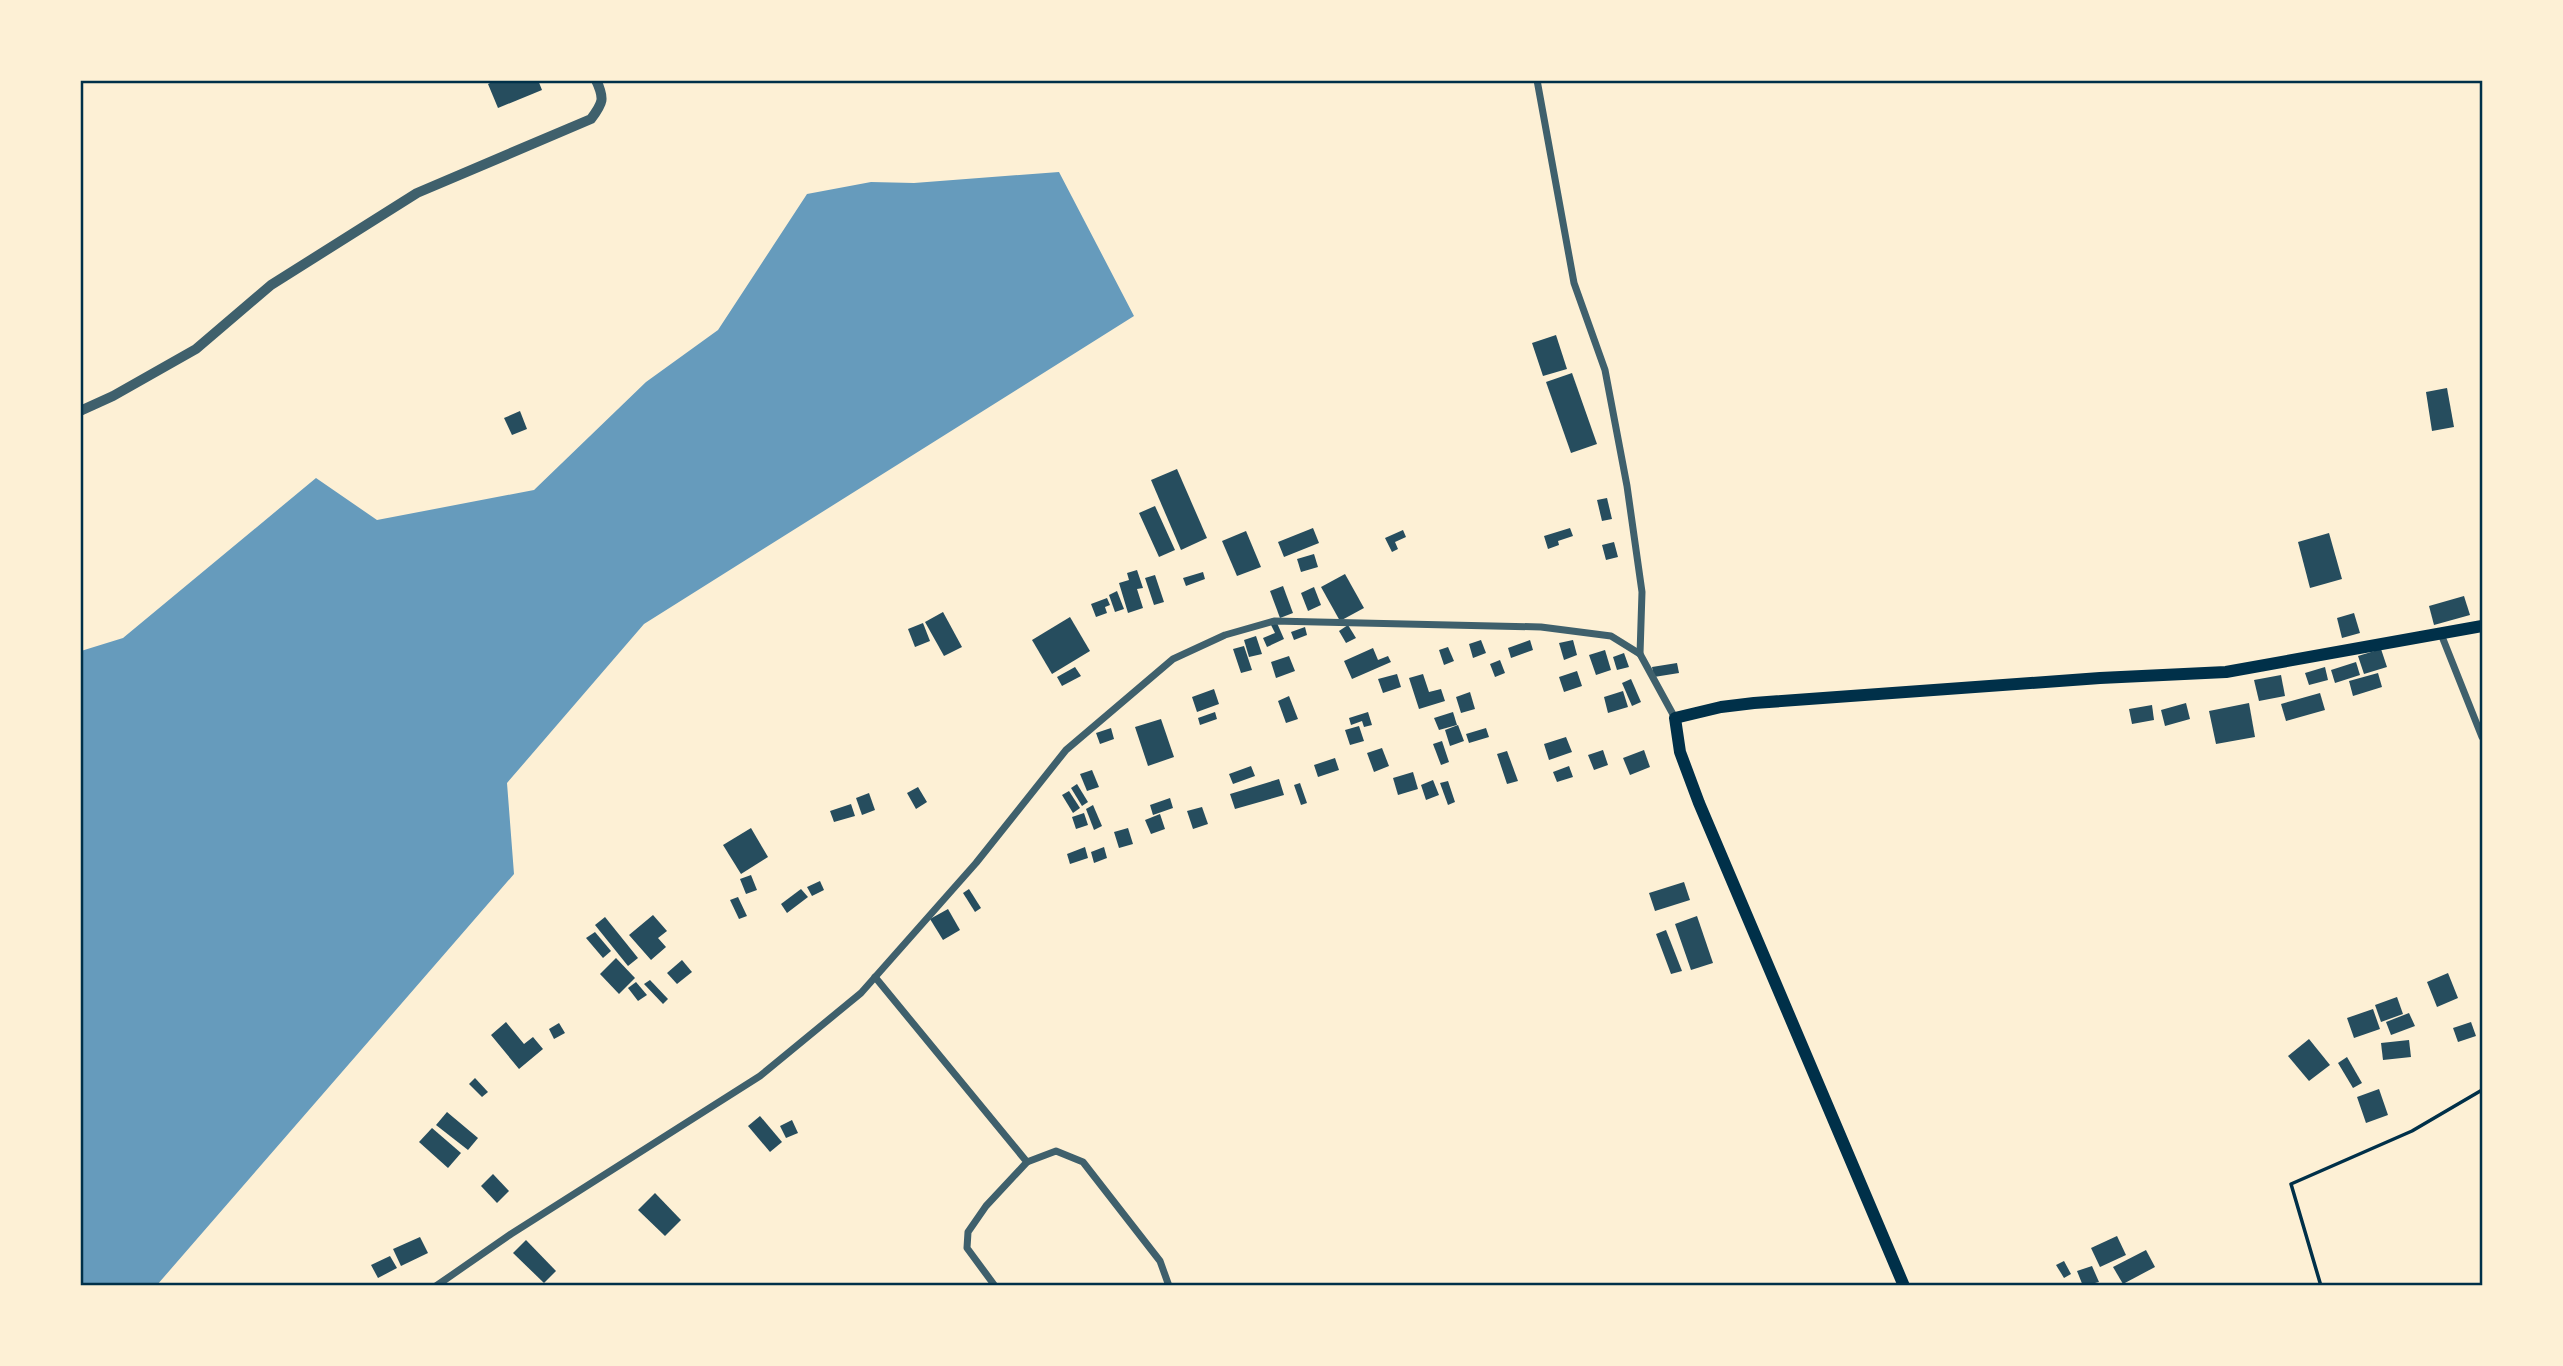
<svg xmlns="http://www.w3.org/2000/svg" width="2563" height="1366" viewBox="0 0 2563 1366" font-family="Cabin,sans-serif">
  <style>
    .water { fill: #669bbc }
    .building { fill: #264d5e }
    .lines { fill: none; stroke-linecap: round; stroke-linejoin: round }
    .path { stroke: #003049; stroke-width: 3.5 }
    .minor { stroke: #3f606c; stroke-width: 7 }
    .tertiary { stroke: #3f606c; stroke-width: 10 }
    .secondary { stroke: #003049; stroke-width: 12 }
    .neatline { fill: none; stroke: #003049; stroke-width: 2.5 }
  </style>
  <rect width="100%" height="100%" fill="#fdf0d5"/>
  <path class="water" d="M1059,172L1134,316L644,624L507,783L514,874L157,1285H81V651L123,638L316,478L377,520L534,490L646,382L718,330L807,194L871,182L914,183Z"/>
  <g class="building">
    <path d="M496,80H538L542,90L498,108L488,84Z"/>
    <path d="M1556,335L1567,369L1543,376L1532,343Z"/>
    <path d="M1572,373L1597,444L1571,453L1546,382Z"/>
    <path d="M2447,388L2454,427L2432,431L2426,392Z"/>
    <path d="M520,411L527,429L512,435L504,418Z"/>
    <path d="M1177,469L1207,538L1181,550L1151,480Z"/>
    <path d="M1607,498L1612,519L1602,521L1597,500Z"/>
    <path d="M1155,506L1175,550L1159,557L1139,513Z"/>
    <path d="M1313,528L1319,543L1284,557L1278,542Z"/>
    <path d="M1570,528L1573,536L1558,541L1559,545L1548,549L1544,536Z"/>
    <path d="M1403,530L1406,537L1395,542L1398,549L1392,552L1385,538Z"/>
    <path d="M1246,531L1261,567L1237,576L1222,541Z"/>
    <path d="M2329,533L2342,579L2310,588L2298,542Z"/>
    <path d="M1614,542L1618,557L1606,560L1602,545Z"/>
    <path d="M1314,554L1318,567L1301,572L1297,559Z"/>
    <path d="M1137,570L1143,588L1137,589L1143,608L1128,613L1119,583L1129,580L1127,573Z"/>
    <path d="M1203,572L1205,579L1186,586L1183,578Z"/>
    <path d="M1345,574L1364,608L1340,621L1321,587Z"/>
    <path d="M1155,575L1164,602L1154,605L1145,578Z"/>
    <path d="M1283,586L1293,613L1280,618L1270,591Z"/>
    <path d="M1314,587L1321,605L1308,611L1301,593Z"/>
    <path d="M1117,591L1124,609L1115,612L1109,595Z"/>
    <path d="M2464,596L2470,615L2434,625L2429,606Z"/>
    <path d="M1107,598L1110,605L1105,607L1107,613L1096,617L1091,604Z"/>
    <path d="M943,612L962,647L944,656L925,622Z"/>
    <path d="M2354,613L2360,633L2342,638L2337,618Z"/>
    <path d="M1070,617L1090,651L1052,674L1032,640Z"/>
    <path d="M923,623L930,641L915,647L908,629Z"/>
    <path d="M1277,623L1284,639L1267,647L1263,638L1275,633L1271,625Z"/>
    <path d="M1348,625L1356,638L1346,643L1339,631Z"/>
    <path d="M1305,627L1307,635L1294,640L1291,632Z"/>
    <path d="M1256,636L1262,654L1249,657L1244,640Z"/>
    <path d="M1481,640L1486,653L1473,658L1469,644Z"/>
    <path d="M1530,640L1533,650L1511,658L1508,648Z"/>
    <path d="M1573,640L1577,655L1564,660L1559,643Z"/>
    <path d="M1244,646L1252,670L1241,673L1233,649Z"/>
    <path d="M1448,647L1454,661L1444,665L1439,650Z"/>
    <path d="M1373,648L1378,660L1388,656L1391,662L1352,679L1344,661Z"/>
    <path d="M2381,649L2387,667L2364,674L2358,656Z"/>
    <path d="M1605,650L1611,670L1596,675L1589,655Z"/>
    <path d="M1624,653L1629,667L1617,670L1613,657Z"/>
    <path d="M1289,656L1295,671L1276,678L1271,662Z"/>
    <path d="M1500,660L1505,673L1495,677L1490,664Z"/>
    <path d="M2356,662L2360,675L2335,683L2331,670Z"/>
    <path d="M1677,663L1679,673L1654,677L1652,667Z"/>
    <path d="M1075,667L1081,676L1062,686L1057,677Z"/>
    <path d="M2325,667L2328,680L2309,685L2305,673Z"/>
    <path d="M1577,671L1582,686L1564,692L1559,677Z"/>
    <path d="M2378,673L2382,687L2353,696L2349,681Z"/>
    <path d="M1397,674L1401,687L1383,693L1378,679Z"/>
    <path d="M1423,674L1429,692L1441,689L1445,701L1419,709L1409,678Z"/>
    <path d="M2281,675L2285,696L2259,701L2254,680Z"/>
    <path d="M1631,679L1641,702L1632,706L1622,683Z"/>
    <path d="M1214,689L1219,704L1197,712L1192,697Z"/>
    <path d="M1623,691L1628,707L1608,713L1604,697Z"/>
    <path d="M1470,692L1475,709L1461,713L1456,697Z"/>
    <path d="M2320,693L2325,710L2286,721L2281,704Z"/>
    <path d="M1289,696L1298,719L1286,723L1278,701Z"/>
    <path d="M2186,703L2190,719L2165,726L2161,710Z"/>
    <path d="M2249,703L2255,737L2216,744L2209,711Z"/>
    <path d="M2152,705L2154,720L2132,724L2129,709Z"/>
    <path d="M1215,712L1217,719L1200,725L1198,718Z"/>
    <path d="M1368,712L1372,725L1364,727L1362,721L1351,725L1349,718Z"/>
    <path d="M1453,712L1457,725L1439,730L1434,718Z"/>
    <path d="M1161,719L1174,757L1148,766L1135,727Z"/>
    <path d="M1458,725L1464,741L1450,746L1445,730Z"/>
    <path d="M1359,726L1364,741L1350,745L1345,730Z"/>
    <path d="M1111,728L1114,739L1100,744L1096,733Z"/>
    <path d="M1486,728L1489,737L1469,743L1466,734Z"/>
    <path d="M1566,737L1572,752L1549,760L1544,744Z"/>
    <path d="M1442,741L1449,762L1441,765L1433,744Z"/>
    <path d="M1382,748L1389,766L1374,772L1367,753Z"/>
    <path d="M1603,750L1608,765L1594,770L1588,755Z"/>
    <path d="M1644,750L1650,767L1630,775L1623,758Z"/>
    <path d="M1507,751L1518,781L1507,784L1497,754Z"/>
    <path d="M1335,758L1339,770L1318,777L1314,765Z"/>
    <path d="M1251,766L1255,776L1233,784L1229,774Z"/>
    <path d="M1569,766L1573,777L1557,782L1553,772Z"/>
    <path d="M1092,770L1099,787L1087,791L1080,774Z"/>
    <path d="M1413,772L1418,789L1398,795L1393,778Z"/>
    <path d="M1279,779L1284,795L1235,809L1230,794Z"/>
    <path d="M1433,780L1439,795L1426,800L1421,785Z"/>
    <path d="M1448,781L1455,802L1448,805L1440,783Z"/>
    <path d="M1300,783L1307,803L1301,805L1294,785Z"/>
    <path d="M1077,784L1088,802L1082,806L1071,788Z"/>
    <path d="M918,787L927,802L916,809L907,793Z"/>
    <path d="M1069,791L1080,808L1073,813L1062,795Z"/>
    <path d="M869,793L875,810L862,815L856,798Z"/>
    <path d="M1170,798L1173,808L1153,815L1150,805Z"/>
    <path d="M851,804L855,816L834,822L830,811Z"/>
    <path d="M1093,805L1102,826L1094,830L1086,809Z"/>
    <path d="M1202,807L1208,824L1193,829L1187,811Z"/>
    <path d="M1084,813L1088,825L1076,829L1072,817Z"/>
    <path d="M1160,814L1165,829L1151,834L1145,820Z"/>
    <path d="M751,828L768,857L741,874L723,845Z"/>
    <path d="M1128,828L1133,844L1119,848L1114,832Z"/>
    <path d="M1085,847L1088,858L1070,864L1067,854Z"/>
    <path d="M1104,847L1107,858L1094,863L1091,852Z"/>
    <path d="M751,875L757,890L746,894L740,879Z"/>
    <path d="M820,881L824,890L812,896L807,887Z"/>
    <path d="M1684,882L1690,900L1655,911L1649,893Z"/>
    <path d="M801,889L808,897L787,913L781,904Z"/>
    <path d="M969,889L981,908L975,912L963,893Z"/>
    <path d="M738,897L747,916L739,919L730,900Z"/>
    <path d="M948,909L960,930L943,940L930,919Z"/>
    <path d="M653,915L667,931L658,938L666,947L651,960L629,935Z"/>
    <path d="M1697,916L1713,963L1691,970L1675,924Z"/>
    <path d="M605,917L638,958L628,966L595,925Z"/>
    <path d="M1666,930L1682,971L1671,974L1656,934Z"/>
    <path d="M595,932L611,951L603,958L586,938Z"/>
    <path d="M616,958L635,978L619,994L600,974Z"/>
    <path d="M682,960L692,972L677,984L667,973Z"/>
    <path d="M2448,973L2458,998L2437,1007L2427,982Z"/>
    <path d="M650,980L668,999L663,1004L644,984Z"/>
    <path d="M636,982L647,995L638,1001L628,988Z"/>
    <path d="M2397,997L2403,1014L2381,1022L2375,1005Z"/>
    <path d="M2373,1009L2380,1029L2354,1038L2347,1018Z"/>
    <path d="M2409,1013L2415,1026L2391,1035L2386,1022Z"/>
    <path d="M506,1022L524,1044L533,1037L543,1049L519,1069L491,1035Z"/>
    <path d="M2471,1022L2476,1036L2458,1042L2453,1028Z"/>
    <path d="M559,1023L565,1033L554,1039L549,1029Z"/>
    <path d="M2309,1039L2330,1065L2309,1081L2288,1056Z"/>
    <path d="M2409,1040L2411,1057L2383,1060L2381,1043Z"/>
    <path d="M2347,1057L2362,1083L2353,1088L2338,1063Z"/>
    <path d="M475,1078L488,1092L482,1097L469,1084Z"/>
    <path d="M2379,1089L2388,1115L2366,1123L2357,1097Z"/>
    <path d="M447,1112L478,1138L468,1150L436,1125Z"/>
    <path d="M760,1116L782,1142L770,1152L748,1126Z"/>
    <path d="M792,1120L798,1133L786,1138L780,1126Z"/>
    <path d="M432,1128L461,1153L448,1168L419,1142Z"/>
    <path d="M493,1174L509,1191L497,1203L481,1186Z"/>
    <path d="M655,1193L681,1220L665,1236L638,1210Z"/>
    <path d="M2117,1236L2126,1255L2100,1267L2091,1248Z"/>
    <path d="M420,1237L428,1253L401,1266L393,1249Z"/>
    <path d="M526,1240L556,1271L544,1283L513,1253Z"/>
    <path d="M2146,1250L2155,1267L2123,1284L2113,1267Z"/>
    <path d="M390,1256L397,1268L378,1278L371,1265Z"/>
    <path d="M2064,1261L2071,1274L2064,1278L2056,1265Z"/>
    <path d="M2092,1266L2099,1282L2083,1286L2077,1271Z"/>
  </g>
  <g class="lines">
    <path class="path" d="M2321,1286L2291,1184L2412,1131L2482,1090"/>
    <g class="minor">
      <path d="M1537,80L1574,283L1605,370L1627,486L1642,592L1640,654"/>
      <path d="M2441,634L2482,737"/>
      <path d="M875,977L1027,1162L986,1206L968,1232L967,1248L995,1286"/>
      <path d="M1027,1162L1056,1151L1083,1162L1160,1261L1169,1286"/>
      <path d="M436,1286L511,1234L760,1076L861,993L976,863L1066,750L1173,659L1225,635L1274,621L1541,627L1611,636L1640,654L1675,718"/>
    </g>
    <path class="tertiary" d="M80,411L113,396L196,349L271,285L417,193L591,119C603,103 605,99 596,80"/>
    <path class="secondary" d="M1904,1286L1699,803L1680,752L1675,718L1721,707L1754,703L2100,678L2226,672L2482,626"/>
  </g>
  <rect width="2563" height="1366" fill="none" stroke="#fdf0d5" stroke-width="164"/>
  <rect x="82" y="82" width="2399" height="1202" class="neatline"/>
</svg>
